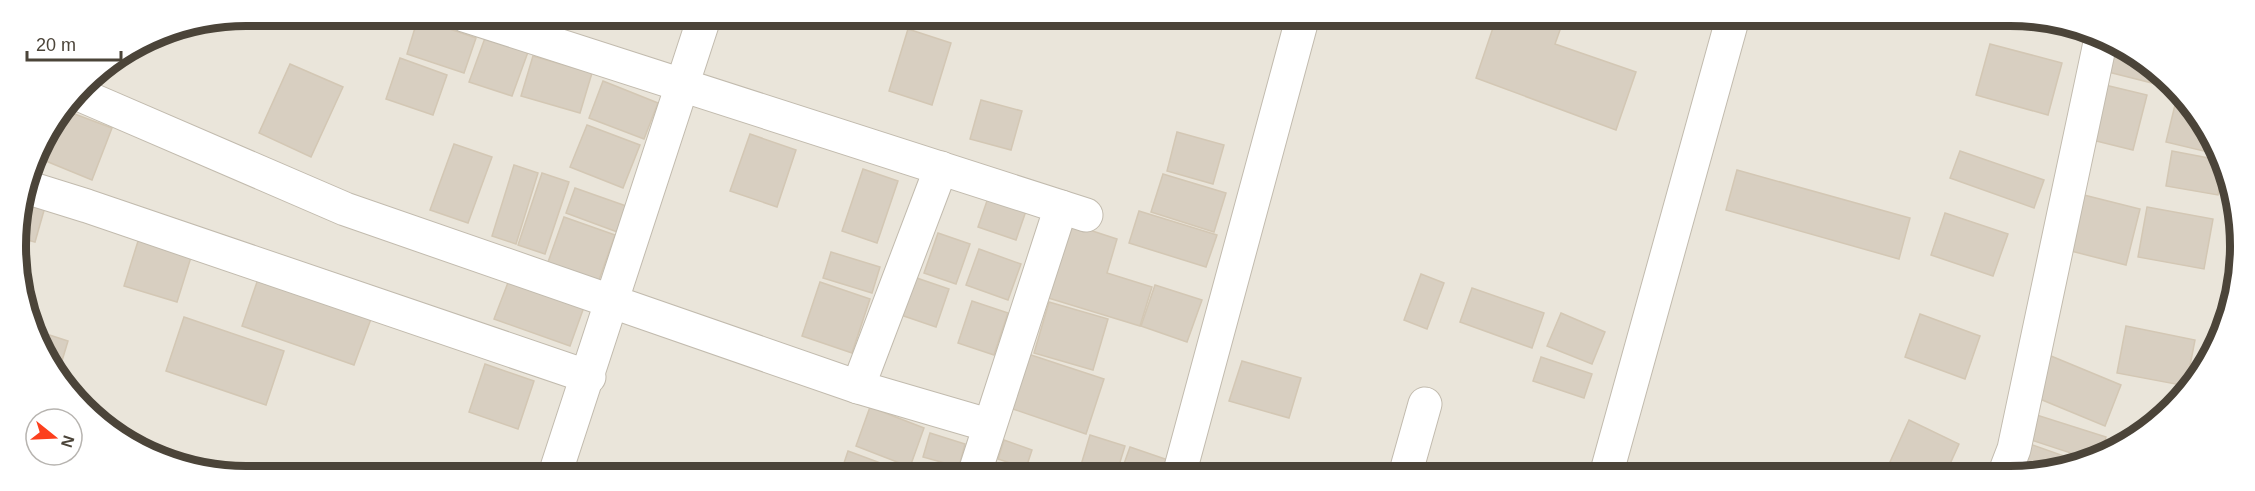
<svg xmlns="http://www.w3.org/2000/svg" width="2255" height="491" viewBox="0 0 2255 491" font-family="Helvetica,sans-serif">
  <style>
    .residential { fill: #eae5da }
    .building { fill: #d8cfc1; stroke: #d3c7b4; stroke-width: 1.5 }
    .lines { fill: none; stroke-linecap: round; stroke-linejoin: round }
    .minor-casing { stroke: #c2bbae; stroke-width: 35 }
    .minor { stroke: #fff; stroke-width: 33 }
    .rim { fill: none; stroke: #4b4439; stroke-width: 8 }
  </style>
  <rect width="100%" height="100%" fill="#f6f3ec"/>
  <path class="residential" d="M246,15L2039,17L2124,46L2192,105L2232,186L2238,275L2216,347L2172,409L2098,458L2025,475L216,474L143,452L72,397L27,319L15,231L33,157L83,82L158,32Z"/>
  <g class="building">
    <path d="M1497,16H1565L1555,44L1636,72L1616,130L1476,78Z"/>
    <path d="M418,18L476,38L464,73L407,54Z"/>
    <path d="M908,29L951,43L932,105L889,91Z"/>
    <path d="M485,38L528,52L512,96L469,82Z"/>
    <path d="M2108,40L2124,46L2169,84L2168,87L2100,70Z"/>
    <path d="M1990,44L2062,63L2048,115L1976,95Z"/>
    <path d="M533,56L592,73L580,113L521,96Z"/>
    <path d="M400,58L447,75L433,115L386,99Z"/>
    <path d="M290,64L343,87L311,157L259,133Z"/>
    <path d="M603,81L658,103L644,139L589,118Z"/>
    <path d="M2101,84L2147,95L2133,150L2088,139Z"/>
    <path d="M2176,90L2192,105L2173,100Z"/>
    <path d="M981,100L1022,111L1011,150L970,139Z"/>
    <path d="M2175,105L2194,110L2216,154L2166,142Z"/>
    <path d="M64,110L112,128L92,180L41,159L55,123Z"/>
    <path d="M587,125L640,145L623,188L570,167Z"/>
    <path d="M1177,132L1224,145L1213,184L1167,171Z"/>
    <path d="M750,134L796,150L777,207L730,191Z"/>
    <path d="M454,144L492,157L468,223L430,210Z"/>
    <path d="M1960,151L2044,180L2034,208L1950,178Z"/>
    <path d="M2172,151L2219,160L2223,167L2218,195L2166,186Z"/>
    <path d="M514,165L538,173L516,244L492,236Z"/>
    <path d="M863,169L898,181L877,243L842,231Z"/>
    <path d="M1737,170L1910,218L1899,259L1726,210Z"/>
    <path d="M542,173L569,182L545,254L518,245Z"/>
    <path d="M1163,174L1226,193L1214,232L1151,212Z"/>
    <path d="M575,188L629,207L620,233L566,213Z"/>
    <path d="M2076,193L2140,209L2126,265L2063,249Z"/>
    <path d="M988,198L1026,211L1016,240L978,227Z"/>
    <path d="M23,200L45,207L35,242L16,237Z"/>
    <path d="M2147,207L2213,219L2204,269L2138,257Z"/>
    <path d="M1139,211L1217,235L1206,267L1129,243Z"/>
    <path d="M1945,213L2008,234L1993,276L1931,255Z"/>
    <path d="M564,217L615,235L598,283L547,265Z"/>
    <path d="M1068,223L1117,239L1107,273L1152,287L1140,326L1045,297Z"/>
    <path d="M938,233L970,244L956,284L924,273Z"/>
    <path d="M139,238L192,254L177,302L124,286Z"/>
    <path d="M979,249L1021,264L1008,300L966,285Z"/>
    <path d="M831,252L880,267L872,293L823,278Z"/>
    <path d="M905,274L949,289L936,327L892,312Z"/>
    <path d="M1421,274L1444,283L1427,329L1404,320Z"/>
    <path d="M258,279L371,319L354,365L242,326Z"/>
    <path d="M509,280L584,307L570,346L494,319Z"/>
    <path d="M820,282L870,299L852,353L802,336Z"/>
    <path d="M1155,285L1202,300L1187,342L1141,326Z"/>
    <path d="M1472,288L1544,313L1532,348L1460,322Z"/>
    <path d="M972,301L1008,313L994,355L958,343Z"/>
    <path d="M1049,302L1108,319L1093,370L1034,353Z"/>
    <path d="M1561,313L1605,332L1592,364L1547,346Z"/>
    <path d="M1920,314L1980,336L1965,379L1905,357Z"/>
    <path d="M184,317L284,351L266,405L166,371Z"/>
    <path d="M2126,326L2195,340L2186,386L2117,373Z"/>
    <path d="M34,330L68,341L58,374Z"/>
    <path d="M1025,353L1104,379L1086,434L1007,407Z"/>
    <path d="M2051,356L2121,385L2105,426L2035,397Z"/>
    <path d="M1541,357L1592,374L1584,398L1533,381Z"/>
    <path d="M1242,361L1301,378L1289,418L1229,401Z"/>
    <path d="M485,364L534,381L518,429L469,412Z"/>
    <path d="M870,407L924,428L910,467L856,446Z"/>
    <path d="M2021,410L2106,437L2100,457L2092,460L2013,434Z"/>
    <path d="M1909,420L1959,444L1945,475H1891L1885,473Z"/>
    <path d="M930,433L965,444L959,467L923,457Z"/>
    <path d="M1090,435L1125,446L1116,475H1078Z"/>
    <path d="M1004,440L1032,450L1026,468L998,459Z"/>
    <path d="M2030,444L2081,462L2039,472L2021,466Z"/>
    <path d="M1130,447L1168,460L1163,475H1120Z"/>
    <path d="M848,451L902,471L901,475H840Z"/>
  </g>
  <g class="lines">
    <g class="minor-casing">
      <g id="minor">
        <path d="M464,15L1086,215"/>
        <path d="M76,93L345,209L858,387L988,425"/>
        <path d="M26,187L87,206L589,377"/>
        <path d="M858,387L941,168"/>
        <path d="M555,474L705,15"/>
        <path d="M974,475L1061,207"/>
        <path d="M1179,475L1303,16"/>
        <path d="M1405,475L1425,404"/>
        <path d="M1606,475L1733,17"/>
        <path d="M2004,475L2014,449L2101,38"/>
      </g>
    </g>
    <use href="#minor" class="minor"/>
  </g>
  <path d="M0 0H2255V491H0ZM246 26H2010A220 220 0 0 1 2230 246V246A220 220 0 0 1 2010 466H246A220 220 0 0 1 26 246V246A220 220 0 0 1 246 26Z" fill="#fff" fill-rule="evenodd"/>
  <path class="rim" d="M246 26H2010A220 220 0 0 1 2230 246V246A220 220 0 0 1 2010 466H246A220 220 0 0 1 26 246V246A220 220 0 0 1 246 26Z"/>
  <g transform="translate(54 437) rotate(108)"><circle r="28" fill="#ffffff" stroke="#b7b4b0" stroke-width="1.5"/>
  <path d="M0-4.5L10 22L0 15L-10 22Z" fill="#fc3f1d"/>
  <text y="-9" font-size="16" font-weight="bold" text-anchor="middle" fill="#4b4439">N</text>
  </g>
  <path d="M27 51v9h94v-9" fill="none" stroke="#4b4439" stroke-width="3"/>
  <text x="36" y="51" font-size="18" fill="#4b4439" stroke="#ffffff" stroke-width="4.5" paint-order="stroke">20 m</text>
</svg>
